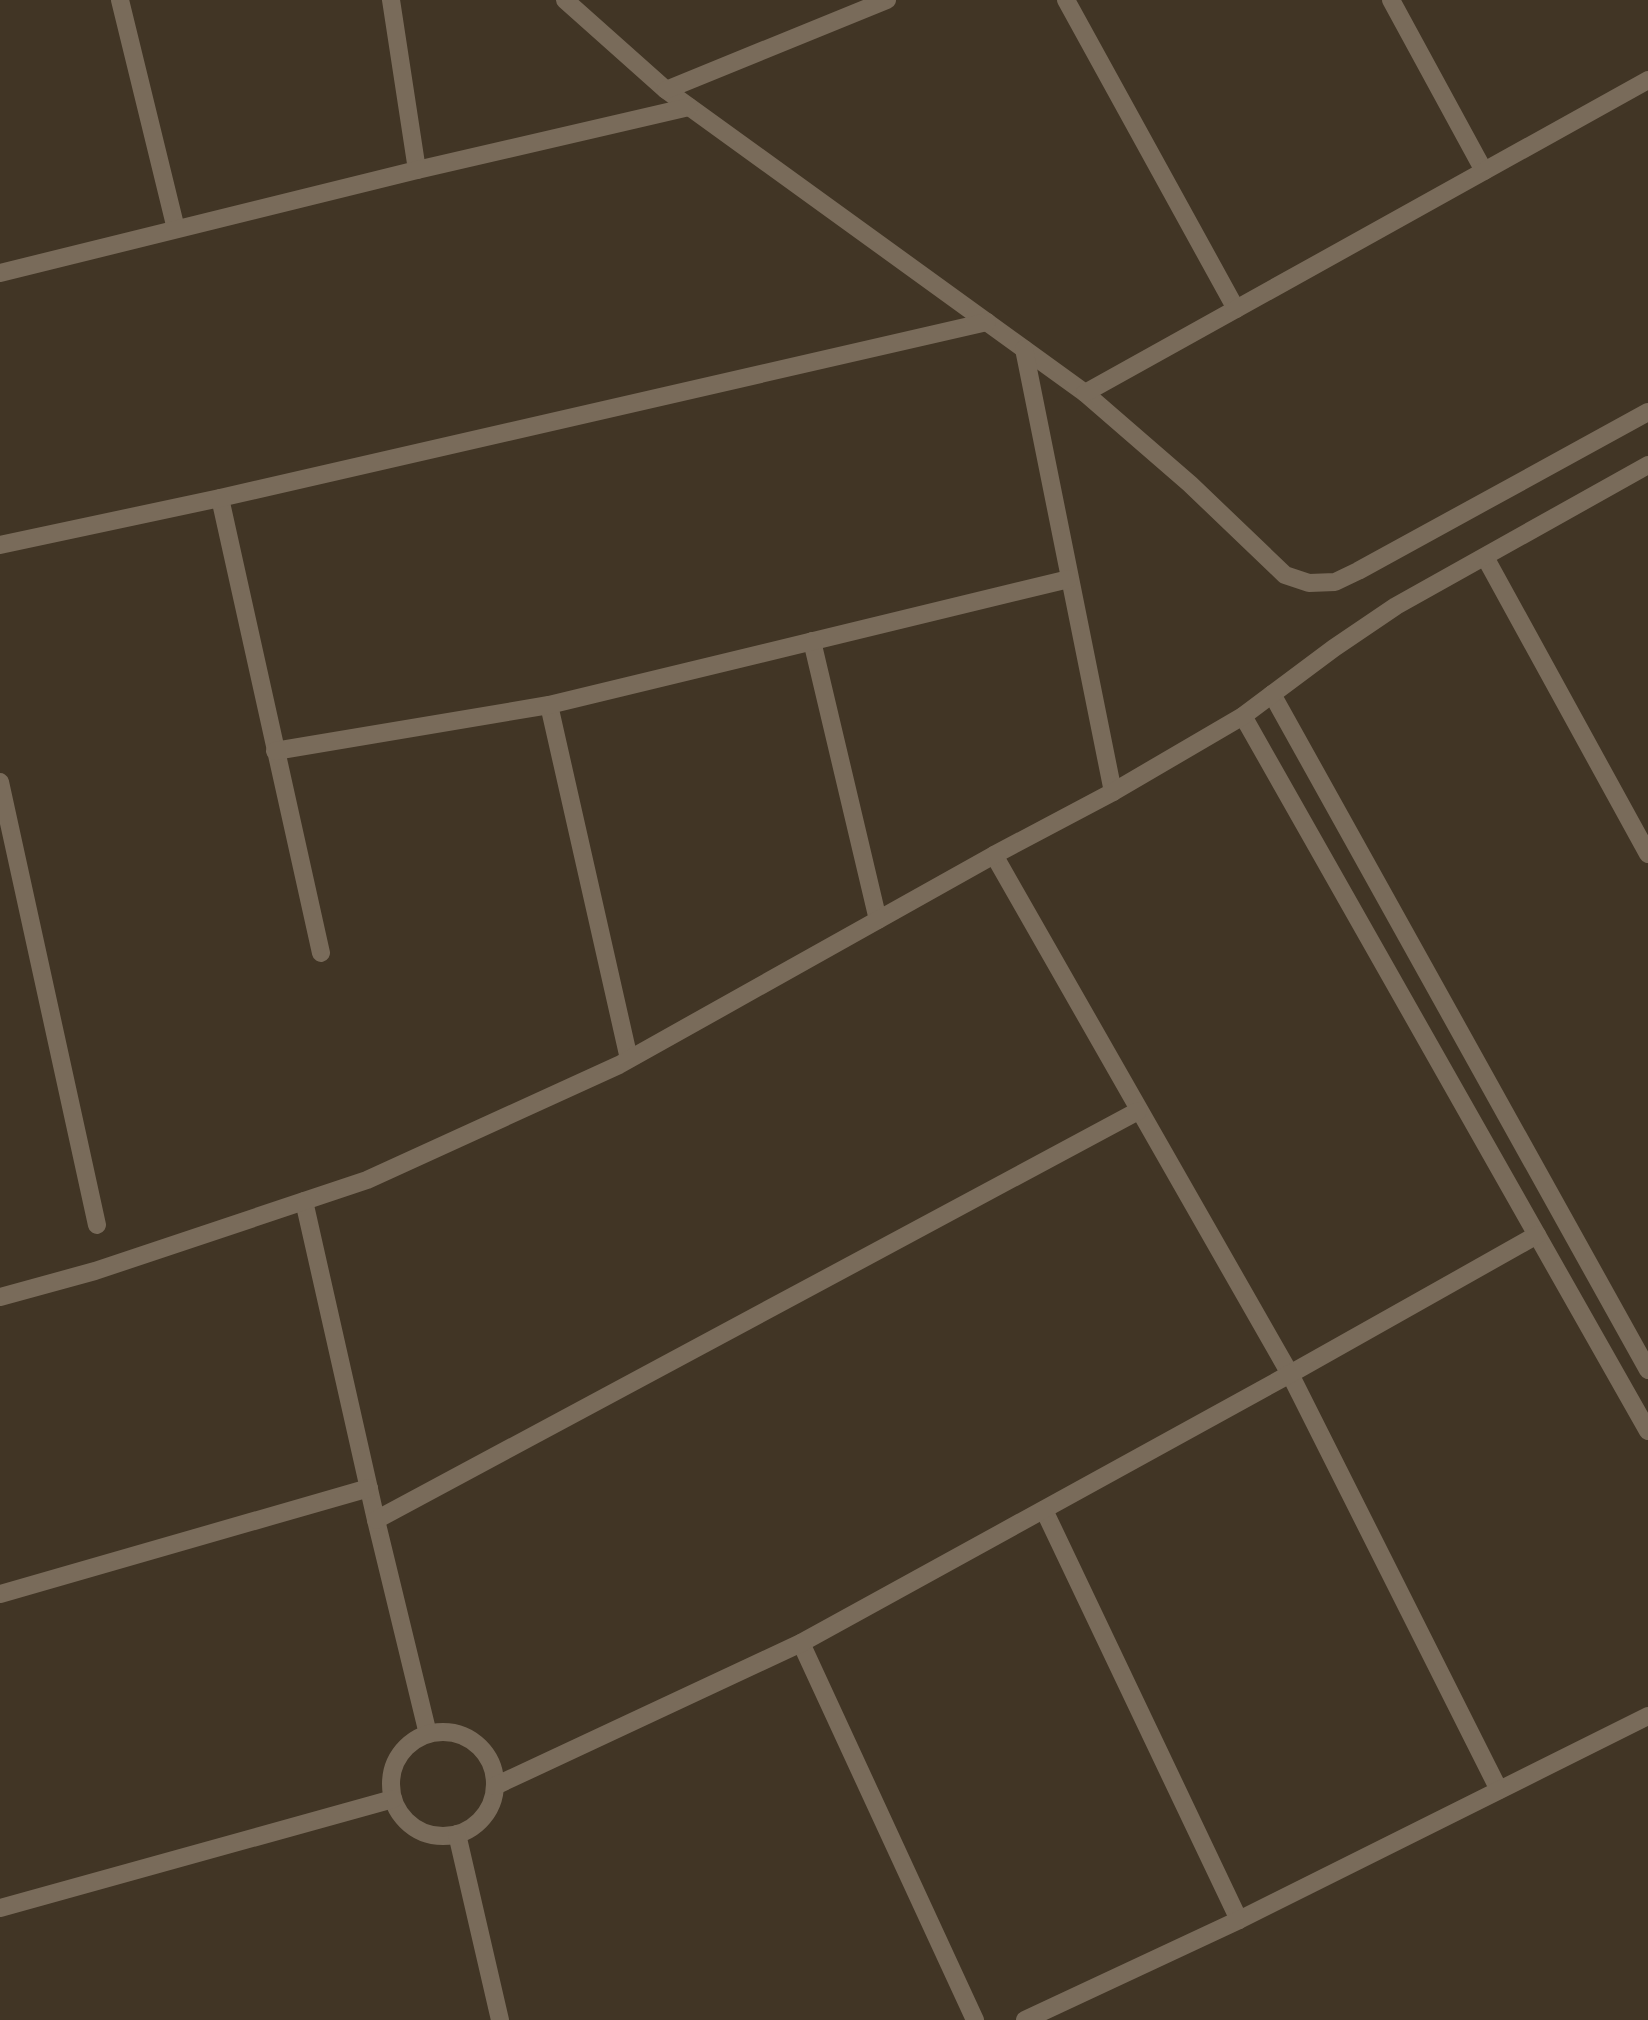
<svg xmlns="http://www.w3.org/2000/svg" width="1648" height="2020" viewBox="0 0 1648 2020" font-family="'Alegreya Sans',sans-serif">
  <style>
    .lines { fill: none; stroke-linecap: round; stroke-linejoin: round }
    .minor { stroke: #796b5a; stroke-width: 18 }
  </style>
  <rect width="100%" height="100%" fill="#413525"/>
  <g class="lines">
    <g class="minor">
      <path d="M120,0L176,229"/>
      <path d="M391,0L417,170"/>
      <path d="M565,0L666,90L1085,393L1190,484L1285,575L1309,583L1335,582L1358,571L1648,412"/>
      <path d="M1066,0L1236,309"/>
      <path d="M1391,0L1484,171"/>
      <path d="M666,90L887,0"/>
      <path d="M0,273L417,170L689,107"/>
      <path d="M1024,349L1113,792"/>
      <path d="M1085,393L1648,80"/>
      <path d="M220,498L321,953"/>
      <path d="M0,545L220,498L987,322"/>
      <path d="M1485,557L1648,854"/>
      <path d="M812,641L878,920"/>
      <path d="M1272,694L1648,1370"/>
      <path d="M549,705L629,1059"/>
      <path d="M1243,716L1648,1431"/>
      <path d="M275,751L549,705L1069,579"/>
      <path d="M0,782L97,1225"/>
      <path d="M994,855L1290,1374L1499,1790"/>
      <path d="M304,1201L376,1520L428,1734"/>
      <path d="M0,1297L95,1271L367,1180L619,1065L994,855L1113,792L1243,716L1334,648L1396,606L1648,465"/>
      <path d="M1044,1510L1239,1920"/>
      <path d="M376,1520L1138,1111"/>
      <path d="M0,1594L369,1488"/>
      <path d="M801,1643L975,2020"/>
      <circle cx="443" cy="1784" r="52"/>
      <path d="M495,1786L801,1643L1290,1374L1537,1235"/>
      <path d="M457,1834L500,2020"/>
      <path d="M0,1908L393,1799"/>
      <path d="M1025,2020L1239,1920L1648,1716"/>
    </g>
  </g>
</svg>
